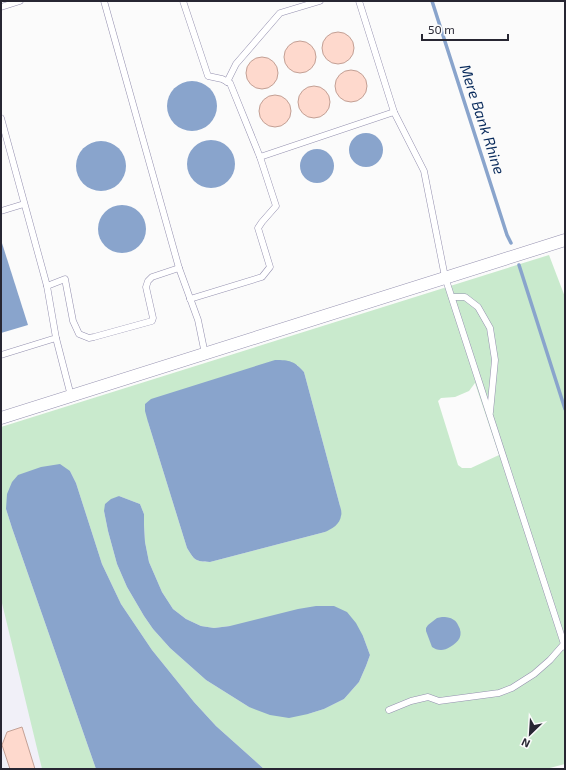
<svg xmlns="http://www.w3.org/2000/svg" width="566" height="770" viewBox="0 0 566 770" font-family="'Exo 2',sans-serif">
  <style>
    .built { fill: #f1f0f8 }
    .green { fill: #c9eacd; fill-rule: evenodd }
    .water { fill: #89a4cc }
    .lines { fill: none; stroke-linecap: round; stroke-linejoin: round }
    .stream { stroke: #89a4cc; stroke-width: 3.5 }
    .building { fill: #fed9cd; stroke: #c3a095 }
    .lane-casing { stroke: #9490af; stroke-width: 7 }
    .street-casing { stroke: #9490af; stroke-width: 13 }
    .lane { stroke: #fff; stroke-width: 6 }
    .street { stroke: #fff; stroke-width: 12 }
    .labels { text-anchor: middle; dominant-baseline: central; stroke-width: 4; stroke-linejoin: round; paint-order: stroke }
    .water-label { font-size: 15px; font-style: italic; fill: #082a5b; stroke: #fbfbfb }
  </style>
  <rect width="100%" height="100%" fill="#fbfbfb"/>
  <path class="built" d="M1,596L37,745L42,769H1Z"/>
  <path class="green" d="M549,255L565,297V764L546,769H264L216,726L194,702L152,650L121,604L102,564L76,483L70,471L6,509L12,528L96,769H42L1,599V427ZM297,365L304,372L340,506L341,516L325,532L210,562C195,561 195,561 187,548L148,422ZM475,383L499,455L471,468H462L458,465L438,401L441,398L455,397L469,391ZM119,496L140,504L144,514V525L145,542L149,562L162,592L173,609L186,619L201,626L214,628L230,626L363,636L370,655L366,666L359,682L344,699L324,709L308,714L249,707L206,680L170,648L153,629L144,616L127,587L117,564L108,531L104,511Z"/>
  <g class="water">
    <circle cx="192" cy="106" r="25"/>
    <circle cx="366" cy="150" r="17"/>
    <circle cx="211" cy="164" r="24"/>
    <circle cx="101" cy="166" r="25"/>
    <circle cx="317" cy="166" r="17"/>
    <circle cx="122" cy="229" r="24"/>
    <path d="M1,240L28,325L1,333Z"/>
    <path d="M275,360C290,360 294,361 304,372L340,506C341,509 342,513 341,516C340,524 332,529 325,532L210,562C195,561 195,561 187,548L148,422L145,411V404L151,399Z"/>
    <path d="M60,464L70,471L76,483L102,564L121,604L152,650L194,702L216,726L264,769H96L12,528L6,509L7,494L12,482L18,475L41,467Z"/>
    <path d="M119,496L140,504L144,514V525L145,542L149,562L162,592L173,609L186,619L201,626L214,628L230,626L298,609L316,606H334L347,612L356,623L363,636L370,655L366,666L359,682L344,699L324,709L308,714L289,718L270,715L249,707L206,680L170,648L153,629L144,616L127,587L117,564L108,531L104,511L105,504L111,499Z"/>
    <path d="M442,617C446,617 450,617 454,620C456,621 457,623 458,625C464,635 459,642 450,647C447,649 444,650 441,650C437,650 435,649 432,647L426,631V628L428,625L437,618Z"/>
  </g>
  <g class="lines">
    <g class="stream">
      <path d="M432,1L507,235L511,243"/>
      <path d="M519,265L565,409"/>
    </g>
  </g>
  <g class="building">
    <circle cx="338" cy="48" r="16"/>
    <circle cx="300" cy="57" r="16"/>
    <circle cx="262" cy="73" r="16"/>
    <circle cx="351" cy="86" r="16"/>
    <circle cx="314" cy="102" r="16"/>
    <circle cx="275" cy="111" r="16"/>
    <path d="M22,727L35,769H10L2,745L7,732Z"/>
  </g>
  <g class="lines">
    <g class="lane-casing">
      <g id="lane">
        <path d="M104,1L179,268L198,320L205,354"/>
        <path d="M183,1L208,76L222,79L230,83L260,157L276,206L262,222L258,228L270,267L262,277L190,299"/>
        <path d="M359,1L394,112L424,171L445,277L565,647"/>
        <path d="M1,7L20,1"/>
        <path d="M227,82L236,64L280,13L320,1"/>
        <path d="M1,118L47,286L65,279L73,321L79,334L89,338L94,337L152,321L153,318L146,287L148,281L152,277L179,268"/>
        <path d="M260,157L394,112"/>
        <path d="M1,211L24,204"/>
        <path d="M452,297H465L478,307L490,328L495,360L490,412"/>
        <path d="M56,338L71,396"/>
        <path d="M1,355L56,338L47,286"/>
        <path d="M389,710L411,701L428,697L439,701L499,693L512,688L534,674L550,660L564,644"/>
      </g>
    </g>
    <g class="street-casing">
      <path id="street" d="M1,418L565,240"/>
    </g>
    <use href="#lane" class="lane"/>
    <use href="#street" class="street"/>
  </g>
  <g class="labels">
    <g class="water-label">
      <text transform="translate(483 119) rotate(72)">Mere Bank Rhine</text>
    </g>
  </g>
  <rect width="566" height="770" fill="none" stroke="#272632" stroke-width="4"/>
  <g transform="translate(530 734) rotate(205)" stroke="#fbfbfb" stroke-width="3" paint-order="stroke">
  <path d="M0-3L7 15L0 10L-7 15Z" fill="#272632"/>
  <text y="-6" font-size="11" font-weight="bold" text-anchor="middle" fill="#272632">N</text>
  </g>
  <path d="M422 34v6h86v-6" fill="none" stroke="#272632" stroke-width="2"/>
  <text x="428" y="34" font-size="12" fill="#272632" stroke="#fbfbfb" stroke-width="3" paint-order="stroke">50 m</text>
</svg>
